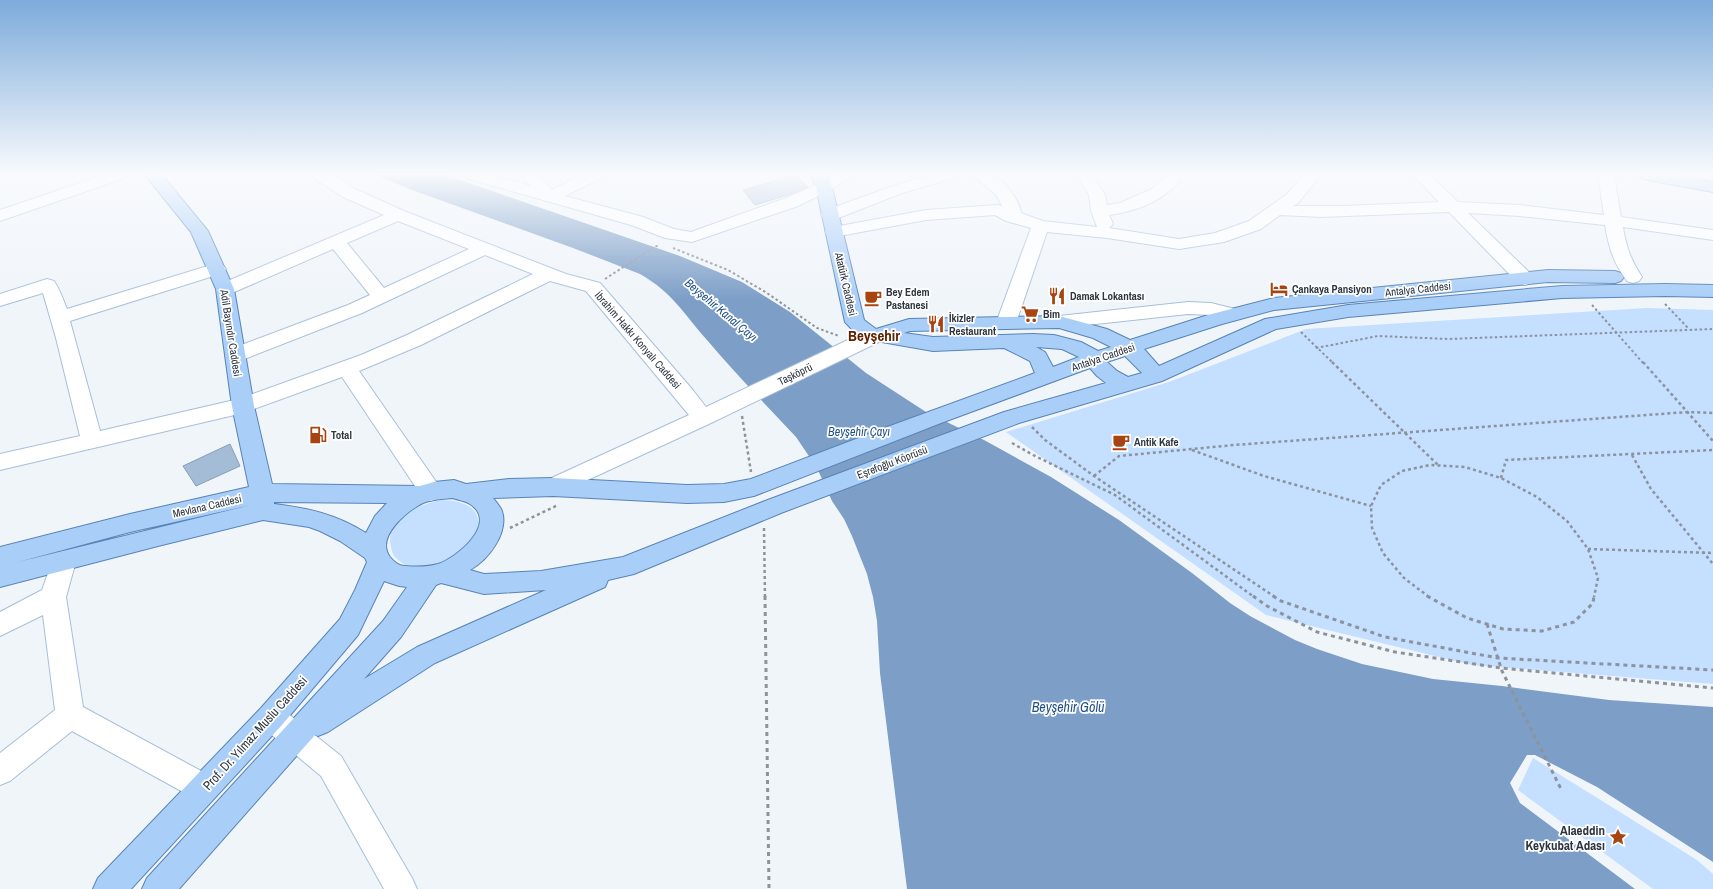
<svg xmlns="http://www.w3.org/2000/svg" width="1713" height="889" viewBox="0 0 1713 889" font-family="'Archivo Narrow',sans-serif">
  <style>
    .green { fill: #c4dfff }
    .water { fill: #7c9ec7 }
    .building { fill: #a5bcd7; stroke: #879eb8 }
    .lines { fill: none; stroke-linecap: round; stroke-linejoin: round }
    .minor-casing { stroke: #a8bfda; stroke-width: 2 }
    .major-casing { stroke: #5884b5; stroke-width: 2 }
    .path-far2 { stroke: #8c939b; stroke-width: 2; stroke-dasharray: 2.5 2.5; stroke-linecap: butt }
    .path-far1 { stroke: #8c939b; stroke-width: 2.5; stroke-dasharray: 3 3; stroke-linecap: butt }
    .path { stroke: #8c939b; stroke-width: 3; stroke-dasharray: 4 4; stroke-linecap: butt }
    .minor { fill: #fff; fill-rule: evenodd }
    .major { fill: #a9cef8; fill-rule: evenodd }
    .labels { text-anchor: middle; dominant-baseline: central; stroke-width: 3.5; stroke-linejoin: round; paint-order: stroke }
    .street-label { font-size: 11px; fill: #2c3540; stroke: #fff }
    .poi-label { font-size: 11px; font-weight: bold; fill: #2c3540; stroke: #fff; text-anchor: start }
    .water-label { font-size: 12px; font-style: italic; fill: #215286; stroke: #fff }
    .near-street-label { font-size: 13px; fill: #2c3540; stroke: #fff }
    .near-poi-label { font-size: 13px; font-weight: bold; fill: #2c3540; stroke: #fff; text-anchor: end }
    .near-water-label { font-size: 14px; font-style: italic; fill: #215286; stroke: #fff }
    .district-label { font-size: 15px; font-weight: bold; fill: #602101; stroke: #fff }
  </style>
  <rect width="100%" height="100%" fill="#f0f5fa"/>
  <g class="green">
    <path d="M1647,308L1713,310V684L1472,665L1266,615L1006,432L1169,382L1306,329Z"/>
    <path d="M441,500C464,500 487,509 475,537C472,544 464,549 458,554C443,566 412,575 396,558C392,554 391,548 390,541C390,517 421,504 441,500Z"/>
    <path d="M1533,758L1697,860L1713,874V889H1653L1518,790Z"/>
  </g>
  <path class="water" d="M376,175H446L680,256L742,282L790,312L866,373L926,412L984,440L1051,477L1119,520L1192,573L1230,603L1250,616L1295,640L1317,649L1362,664L1433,679L1502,686L1609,700L1713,707V862L1597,787L1535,755H1527L1510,783L1520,803L1635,889H907L880,673L877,621L873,597L867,574L852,536L844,519L832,501L817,468L796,437C766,405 735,373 707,340C683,313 673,293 640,274L573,248L412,190Z"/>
  <g class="building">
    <path d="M796,175L808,187L791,194L755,205L743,190Z"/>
    <path d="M230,444L240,466L196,486L183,466Z"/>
  </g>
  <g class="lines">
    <g class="minor-casing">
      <g id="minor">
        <path d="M103,175H127L125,178L0,221V210Z"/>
        <path d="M312,175H332L355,189L404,211L566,274L600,283L692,389L706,407L869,330L876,329L883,330L886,335L883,340L711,423L553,496L545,493L542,487L545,481L689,415L586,291L550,281L421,345L359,371L439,486L443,492L439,498L431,501L423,498L342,377L243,413L0,470V454L80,436L56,338L43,293L0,306V294L47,279L54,281C60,290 63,299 67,309L211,265L217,263L223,265L226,269L223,273L70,321L100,431L239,399L361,355L407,335L533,274L485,255L362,313L242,360L235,362L228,360L225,355L228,350L348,305L370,295L333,249L232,293L225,295L218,293L216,289L218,285L384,215L343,197L314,178ZM398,221L469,249L384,288L347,243Z"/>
        <path d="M464,175H491L531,186L521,175H538L552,190L582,175H603L601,178L565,196L643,217L674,229L691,232L786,198L818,184L832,175H851L849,178L830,190L798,206L692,242L665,238L631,225L466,178Z"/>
        <path d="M930,175H956L954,178L902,193L836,219L830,220L824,219L821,215L824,211L890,187Z"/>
        <path d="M973,175C978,175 987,174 992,175C1004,180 1020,201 1021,213L1043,221L1097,227L1091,211L1089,195L1077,175H1093L1105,195L1107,205L1120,203L1152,189L1167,175H1184C1167,200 1138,211 1109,215L1113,224L1109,228L1179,239L1215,233L1249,221L1286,195L1304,175H1321L1298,203L1293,206H1344L1439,202L1413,175H1430L1458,202L1520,205L1604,215L1598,175H1614L1621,217L1713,230V240L1623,227C1626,247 1631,260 1642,277L1639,281L1633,283L1627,281C1613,262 1609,248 1605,225L1520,216L1468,213L1532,275L1534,279L1532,283L1525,285L1518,283L1449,212L1321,217L1280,215L1261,229L1224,242L1179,249L1107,238L1047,232L1016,323L1013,327L1006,329L999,327L996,323L1031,228L1006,221L995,215L926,220L834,237L828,236L825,232L828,228L834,227L926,210L997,205L1002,206L997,196Z"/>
        <path d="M1188,302L1211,303L1239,310L1242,314L1239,318L1232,320L1211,315L1188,314L1059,328L1052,326L1049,322L1052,318L1059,316Z"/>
        <path d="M64,551L73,554L76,561L66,597L83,707L214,778L219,788L214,798L204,802L194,798L72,731L10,781L0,785V753L55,710L43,615L0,636V612L42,590L55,554Z"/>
        <path d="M271,704L281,708L341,756L412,878L417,889H384L321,776L261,726L257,717L261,708Z"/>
      </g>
    </g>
    <g class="major-casing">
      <g id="major">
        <path d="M145,175H162L208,231L234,289L254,406L272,484L420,486L434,482L454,480L466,484L509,479L553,478L687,485L724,484L751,479L890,426L1035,373L1030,361L1004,348L933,351L876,341L860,338L845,322L816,187L811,175H827L832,187L864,320L876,329L909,319L1059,316L1107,329L1130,340L1208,315L1274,298L1548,270L1615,271L1621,273L1624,277L1621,281L1615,283L1548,282L1274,310L1222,324L1144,349L1159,366L1265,319L1348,305L1562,286L1665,284L1713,285V297L1665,296L1562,298L1348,317L1276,329L1162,381L1019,423L781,513L634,574L608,580L605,587L435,663L328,732L318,736L315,735L179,889H142L147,878L383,621L407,587L399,586L384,581L358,635L281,726L131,889H93L98,878L261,708L340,619L355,590L367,562L365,558L340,541L320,531L309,527L263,520L158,546L0,587V547L130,514L249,487L232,406L216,289L191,232ZM1059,328L1093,338L1111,347L1098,351L1081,342L1054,335L1033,334L933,337L904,333L910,331ZM1036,347L1062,349L1079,357L1053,367L1045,352ZM1125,356L1142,373L1128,377L1117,371L1107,362ZM1090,368L1097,376L1106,383L1004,412L765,501L623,557L541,571L484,574L470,570C488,560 509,533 502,511C500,506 496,502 493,498L553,496L687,503L724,502L754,496L941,423ZM453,498C458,500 466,501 470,504C499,523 457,558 438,564C427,567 417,567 405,566C399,566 394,562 390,557C375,537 407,511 423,503C432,499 443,499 453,498ZM274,502L387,503L375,516L366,533C336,514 308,508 274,504ZM251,505L18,562L130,532ZM441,583L484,594L546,590L417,647L364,679L401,637L436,585Z"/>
        <path d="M1639,175H1675L1713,182V192L1647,180L1641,178Z"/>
      </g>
    </g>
    <g class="path-far2">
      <path d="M673,248L728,270L767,293L817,328L839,336"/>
      <path d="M605,279L654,247L660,245"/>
      <path d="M1665,304L1689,329"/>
      <path d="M1592,305L1643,363"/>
      <path d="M1301,332L1333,363"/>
      <path d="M1316,348L1378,336L1448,339L1713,329"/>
    </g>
    <g class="path-far1">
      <path d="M1332,362L1439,466"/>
      <path d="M1643,362L1713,441"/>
      <path d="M742,416L751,472"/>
      <path d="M1032,427L1045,440L1094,476L1275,597"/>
      <path d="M1012,443L1033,455L1115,495L1254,597"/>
      <path d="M1192,450L1264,476L1371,506"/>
      <path d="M1632,455L1651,489L1713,564"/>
      <path d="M1094,476L1119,456L1234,445L1688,412L1713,413"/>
      <path d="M1501,478L1506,460L1713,450"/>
      <path d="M510,528L558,505"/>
      <path d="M764,528L765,597"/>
      <path d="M1588,549L1713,553"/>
      <path d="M1429,597L1404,578L1383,553L1372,528L1371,506L1381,485L1402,471L1430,465L1465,467L1501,478L1537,497L1567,521L1588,549L1598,578L1594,597"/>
    </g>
    <g class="path">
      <path d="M765,596L769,889"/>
      <path d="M1253,596L1267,606L1317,632L1395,652L1501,668L1713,688"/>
      <path d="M1273,596L1281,601L1385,637L1498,658L1713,670"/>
      <path d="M1427,596L1467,618L1503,629L1542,631L1574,622L1593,603L1594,596"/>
      <path d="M1487,624L1502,671L1561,789"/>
    </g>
    <use href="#minor" class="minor"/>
    <use href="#major" class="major"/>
  </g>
  <linearGradient id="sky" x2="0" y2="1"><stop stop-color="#7dabdb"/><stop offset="0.58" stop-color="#f8fafd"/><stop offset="1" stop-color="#f8fafd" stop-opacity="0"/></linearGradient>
  <rect width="1713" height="300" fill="url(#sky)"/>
  <defs>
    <g id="hotel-bare" transform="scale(1.38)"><path d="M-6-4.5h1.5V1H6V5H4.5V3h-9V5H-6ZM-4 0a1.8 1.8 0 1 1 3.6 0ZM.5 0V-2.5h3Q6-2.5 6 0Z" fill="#a84411" stroke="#fff" stroke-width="2.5" paint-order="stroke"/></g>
    <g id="restaurant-bare" transform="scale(1.38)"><path d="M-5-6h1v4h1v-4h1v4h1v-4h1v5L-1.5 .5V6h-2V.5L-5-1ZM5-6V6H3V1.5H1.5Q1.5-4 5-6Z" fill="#a84411" stroke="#fff" stroke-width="2.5" paint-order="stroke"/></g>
    <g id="cafe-bare" transform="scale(1.38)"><path d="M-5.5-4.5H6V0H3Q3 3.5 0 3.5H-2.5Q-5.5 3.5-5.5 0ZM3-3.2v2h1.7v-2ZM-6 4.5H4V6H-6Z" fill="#a84411" stroke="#fff" stroke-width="2.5" paint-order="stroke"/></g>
    <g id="supermarket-bare" transform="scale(1.38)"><path d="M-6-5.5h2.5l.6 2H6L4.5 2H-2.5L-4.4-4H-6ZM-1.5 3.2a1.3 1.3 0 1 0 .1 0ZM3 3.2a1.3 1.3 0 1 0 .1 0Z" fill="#a84411" stroke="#fff" stroke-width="2.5" paint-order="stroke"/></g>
    <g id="fuel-bare" transform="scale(1.38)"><path d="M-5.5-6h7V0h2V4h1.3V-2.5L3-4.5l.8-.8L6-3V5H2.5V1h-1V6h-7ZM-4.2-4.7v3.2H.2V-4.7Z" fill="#a84411" stroke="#fff" stroke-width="2.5" paint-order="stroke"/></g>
    <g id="sight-bare" transform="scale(1.38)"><path d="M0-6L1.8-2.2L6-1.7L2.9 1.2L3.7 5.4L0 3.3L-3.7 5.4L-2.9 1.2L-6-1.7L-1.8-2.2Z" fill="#a84411" stroke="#fff" stroke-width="2.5" paint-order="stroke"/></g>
  </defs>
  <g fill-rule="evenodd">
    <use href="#hotel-bare" x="1279" y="289"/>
    <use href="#restaurant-bare" x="1057" y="296"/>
    <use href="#cafe-bare" x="873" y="298"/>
    <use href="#supermarket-bare" x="1030" y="314"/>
    <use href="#restaurant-bare" x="936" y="324"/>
    <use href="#fuel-bare" x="318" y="435"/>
    <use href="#cafe-bare" x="1121" y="442"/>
    <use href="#sight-bare" x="1618" y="837"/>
  </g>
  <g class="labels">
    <g class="street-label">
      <text transform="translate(846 284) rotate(77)">Atatürk Caddesi</text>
      <text transform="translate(1418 289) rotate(-6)">Antalya Caddesi</text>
      <text transform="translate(231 333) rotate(81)">Adil Bayındır Caddesi</text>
      <text transform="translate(638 340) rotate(49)">İbrahim Hakkı Konyalı Caddesi</text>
      <text transform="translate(1103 357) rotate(-19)">Antalya Caddesi</text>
      <text transform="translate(795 374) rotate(-26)">Taşköprü</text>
      <text transform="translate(892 462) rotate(-21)">Eşrefoğlu Köprüsü</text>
      <text transform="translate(207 506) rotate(-13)">Mevlana Caddesi</text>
    </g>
    <g class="poi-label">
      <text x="1292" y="289">Çankaya Pansiyon</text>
      <text x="886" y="292">Bey Edem<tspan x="886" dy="13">Pastanesi</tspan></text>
      <text x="1070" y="296">Damak Lokantası</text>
      <text x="1043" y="314">Bim</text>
      <text x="949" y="318">İkizler<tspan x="949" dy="13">Restaurant</tspan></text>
      <text x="331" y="435">Total</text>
      <text x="1134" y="442">Antik Kafe</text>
    </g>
    <g class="water-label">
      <text transform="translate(721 310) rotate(40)">Beyşehir Kanal Çayı</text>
      <text x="859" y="432">Beyşehir Çayı</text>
    </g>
    <g class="near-street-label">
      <text transform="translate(255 733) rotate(-48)">Prof. Dr. Yılmaz Muslu Caddesi</text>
    </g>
    <g class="near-poi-label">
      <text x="1605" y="830">Alaeddin<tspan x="1605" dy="15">Keykubat Adası</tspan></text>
    </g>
    <g class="near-water-label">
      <text x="1068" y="707">Beyşehir Gölü</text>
    </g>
    <g class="district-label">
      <text x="874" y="335">Beyşehir</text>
    </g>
  </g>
</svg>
